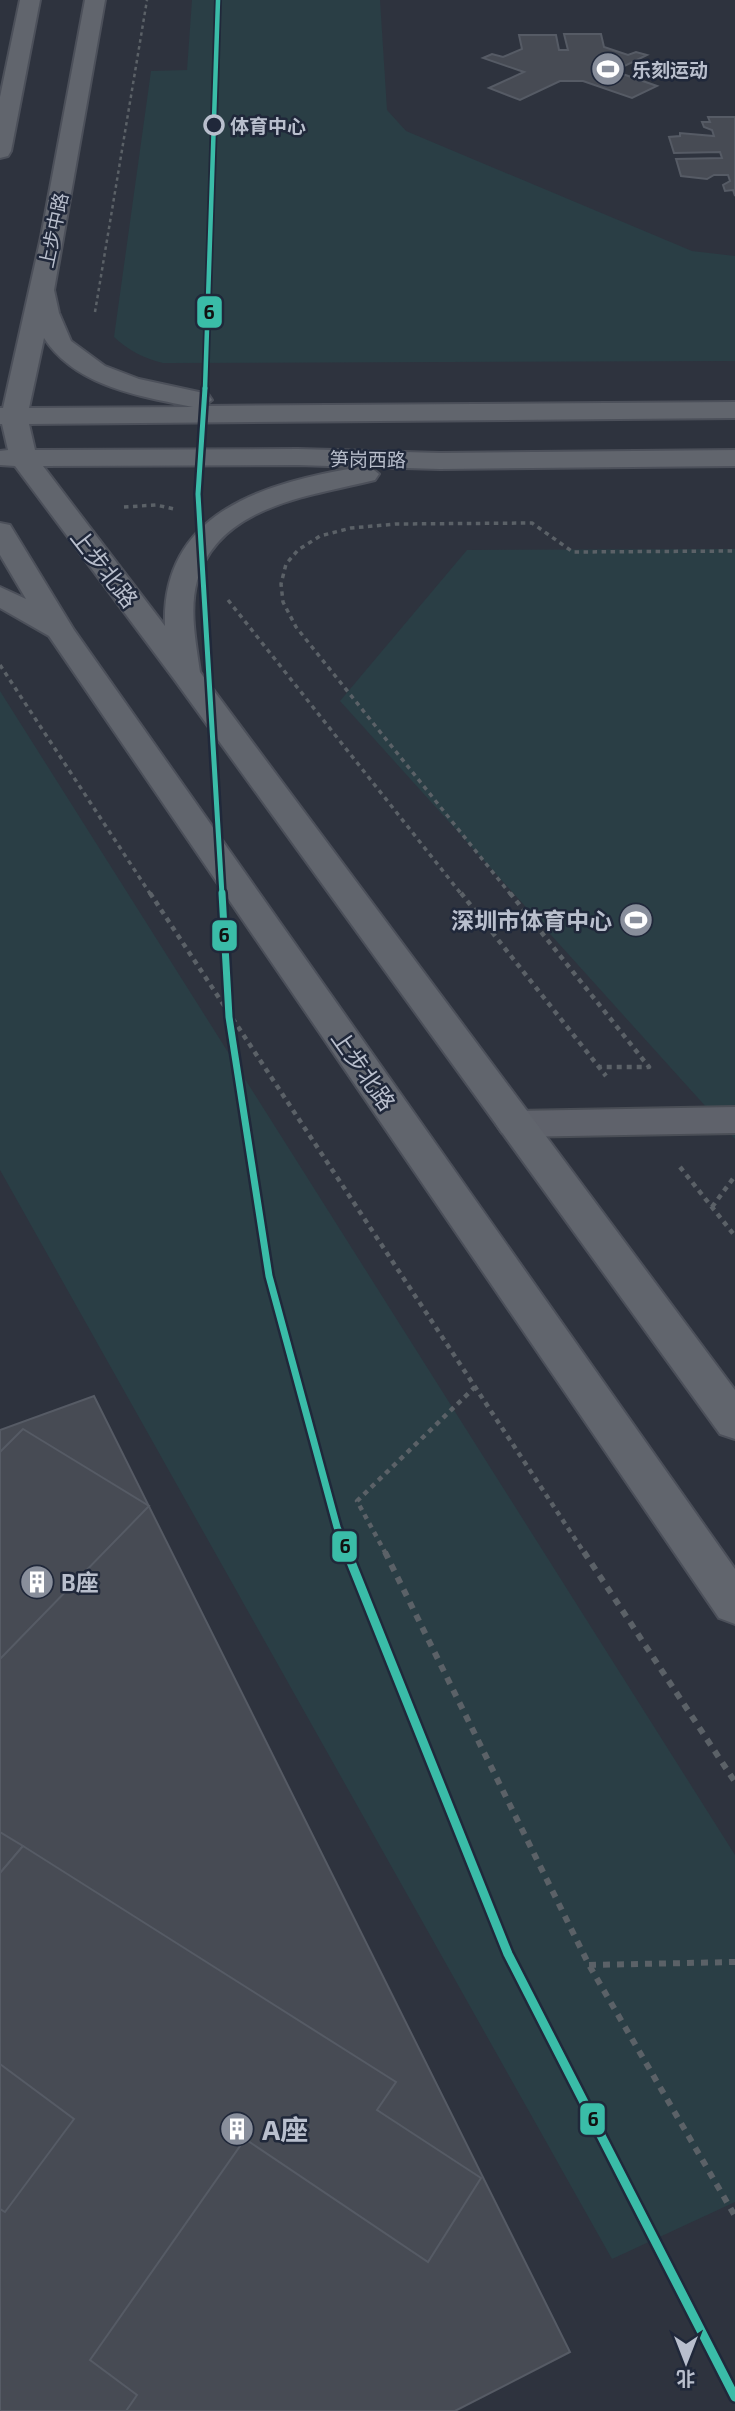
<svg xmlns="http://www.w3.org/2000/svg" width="735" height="2411" viewBox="0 0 735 2411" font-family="'Exo 2','Noto Sans SC',sans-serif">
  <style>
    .green { fill: #2a3e45 }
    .building { fill: #474b54; stroke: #565b65; stroke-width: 2 }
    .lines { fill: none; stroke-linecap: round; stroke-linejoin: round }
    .minor-casing { stroke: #4a4e56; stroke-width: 4 }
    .major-casing { stroke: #4c505a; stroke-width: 4 }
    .path-far3 { stroke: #5b6167; stroke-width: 2.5; stroke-dasharray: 3.5 3.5; stroke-linecap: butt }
    .path-far2 { stroke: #5b6167; stroke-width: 3.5; stroke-dasharray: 4.5 4.5; stroke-linecap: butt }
    .path-far1 { stroke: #5b6167; stroke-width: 4.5; stroke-dasharray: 5 5; stroke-linecap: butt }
    .path { stroke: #5b6167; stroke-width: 6; stroke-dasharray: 7 7; stroke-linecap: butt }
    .minor { fill: #5f626b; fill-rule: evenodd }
    .major { fill: #61656d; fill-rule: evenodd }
    .metro-1-far3-casing { stroke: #20283a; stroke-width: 8 }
    .metro-1-far2-casing { stroke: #20283a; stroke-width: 10 }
    .metro-1-far1-casing { stroke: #20283a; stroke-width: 12 }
    .metro-1-casing { stroke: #20283a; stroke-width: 14 }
    .metro-1-far3 { stroke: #3abca8; stroke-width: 4.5 }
    .metro-1-far2 { stroke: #3abca8; stroke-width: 5 }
    .metro-1-far1 { stroke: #3abca8; stroke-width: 7 }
    .metro-1 { stroke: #3abca8; stroke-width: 9 }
    .stop-dot { fill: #20283a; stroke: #b9bfcd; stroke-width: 3.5 }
    .labels { text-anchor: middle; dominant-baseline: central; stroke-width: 5; stroke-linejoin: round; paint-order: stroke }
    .far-poi-label { font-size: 19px; font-weight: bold; fill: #b9bfcd; stroke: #20283a; text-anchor: start }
    .far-stop-label { font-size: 19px; font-weight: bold; fill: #b9bfcd; stroke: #20283a; text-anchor: start }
    .far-street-label { font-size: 19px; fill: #b9bfcd; stroke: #20283a }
    .street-label { font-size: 23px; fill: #b9bfcd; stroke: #20283a }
    .poi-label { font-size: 23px; font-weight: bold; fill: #b9bfcd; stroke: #20283a; text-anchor: end }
    .near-poi-label { font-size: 28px; font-weight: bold; fill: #b9bfcd; stroke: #20283a; text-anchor: start }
    .line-badge { stroke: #20283a; stroke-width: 2.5 }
    .pale-badge-label { font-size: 19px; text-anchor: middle; font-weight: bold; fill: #111 }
  </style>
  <rect width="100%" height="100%" fill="#2e333e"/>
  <g class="green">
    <path d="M192,0H380L387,110L406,131L692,251L735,256V361L163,363C145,359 128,350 114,337L151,71L187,70Z"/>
    <path d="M735,549V1139L340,701L467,550Z"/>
    <path d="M0,691L735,1855V2202L612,2259L0,1170Z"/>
  </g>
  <g class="building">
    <path d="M564,34H601L604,47L628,55L636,52L647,55L614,71L657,86L632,98L583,81H560L520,100L489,88L524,72L483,58L492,54L503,57L522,49L519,35H556L559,50H568Z"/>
    <path d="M708,117H735V196L733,190L725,191L723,185L730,181L728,175H714L707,179L681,176L676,159L722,158L720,152L674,153L669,137L680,136V133L714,136L712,130L704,127L702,122H710Z"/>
    <path d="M94,1396L570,2352L455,2411H0V1430Z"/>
    <path d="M23,1429L149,1506L0,1659V1452Z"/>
    <path d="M0,1832L23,1846L0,1873Z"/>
    <path d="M23,1846L396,2082L377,2110L481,2178L428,2262L245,2139L90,2360L137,2395L126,2411H0V2209L5,2212L74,2119L0,2064V1873Z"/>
  </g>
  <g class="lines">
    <g class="minor-casing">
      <path id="minor" d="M735,1107V1133L515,1137L502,1133L496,1124L502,1115L515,1111Z"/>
    </g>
    <g class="major-casing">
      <g id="major">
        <path d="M20,0H40L11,151L8,156L0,158V97Z"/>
        <path d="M85,0H105L54,290L59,313L71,341L105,366L139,379L208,394L212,400L204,406L735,402V418L29,424L35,450L298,449L440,453L735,450V466L440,469L370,467L379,474L375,480C311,496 218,505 197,581C189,610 196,643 200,672L735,1390V1439L720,1434L174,679L15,466L0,465V451L8,450L2,424H0V408H3L41,237ZM44,338C76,387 140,396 193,407L29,408ZM298,465L359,467C266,483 161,511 165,626L43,466Z"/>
        <path d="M0,523L10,525L74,630L735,1569V1624L719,1618L49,636L0,608V587L26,599L0,555Z"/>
      </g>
    </g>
    <path class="path-far3" d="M95,312L147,0"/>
    <g class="path-far2">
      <path d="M124,507L156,505L174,509"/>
      <path d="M228,600L462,895"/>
      <path d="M0,665L151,895"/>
      <path d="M511,895L296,627L283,602L281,584L286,564L298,550L320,536L351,528L396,524L532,523L573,552L735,551"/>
    </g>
    <g class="path-far1">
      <path d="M150,893L585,1554"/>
      <path d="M461,893L606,1076"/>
      <path d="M510,893L649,1067H598"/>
      <path d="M680,1167L735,1236"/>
      <path d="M712,1207L735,1176"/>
      <path d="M386,1554L357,1501L475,1387"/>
    </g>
    <g class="path">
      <path d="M385,1552L589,1965L735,2216"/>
      <path d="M584,1552L735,1782"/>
      <path d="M589,1965L735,1962"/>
    </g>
    <use href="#minor" class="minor"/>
    <use href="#major" class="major"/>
    <g class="metro-1-far3-casing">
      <path id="metro-1-far3" d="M205,389L218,0"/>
    </g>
    <g class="metro-1-far2-casing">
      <path id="metro-1-far2" d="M205,388L198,494L222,895"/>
    </g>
    <g class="metro-1-far1-casing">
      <path id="metro-1-far1" d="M222,893L229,1017L269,1276L337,1527L348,1554"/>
    </g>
    <g class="metro-1-casing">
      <path id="metro-1" d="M347,1552L508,1954L735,2397"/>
    </g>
    <use href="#metro-1-far3" class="metro-1-far3"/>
    <use href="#metro-1-far2" class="metro-1-far2"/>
    <use href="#metro-1-far1" class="metro-1-far1"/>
    <use href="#metro-1" class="metro-1"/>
  </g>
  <defs>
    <g id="stadium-disc" transform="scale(1.75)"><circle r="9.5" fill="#888e9b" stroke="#20283a"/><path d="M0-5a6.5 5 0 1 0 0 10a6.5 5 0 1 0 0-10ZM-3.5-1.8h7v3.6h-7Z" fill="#fff"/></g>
    <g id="building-disc" transform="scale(1.75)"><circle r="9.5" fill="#888e9b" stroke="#20283a"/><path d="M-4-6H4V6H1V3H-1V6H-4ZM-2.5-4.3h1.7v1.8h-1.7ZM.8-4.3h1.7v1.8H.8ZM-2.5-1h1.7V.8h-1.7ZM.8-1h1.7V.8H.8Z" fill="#fff"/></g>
  </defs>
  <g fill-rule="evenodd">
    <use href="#stadium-disc" x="608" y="69"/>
    <use href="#stadium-disc" x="636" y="920"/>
    <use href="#building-disc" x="37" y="1582"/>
    <use href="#building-disc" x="237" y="2129"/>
  </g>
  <circle class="stop-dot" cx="214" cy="125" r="9"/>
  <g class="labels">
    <g class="far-poi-label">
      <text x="632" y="69">乐刻运动</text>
    </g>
    <g class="far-stop-label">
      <text x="230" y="125">体育中心</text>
    </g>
    <g class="far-street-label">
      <text transform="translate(53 230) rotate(-78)">上步中路</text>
      <text transform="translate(368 459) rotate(1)">笋岗西路</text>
    </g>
    <g class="street-label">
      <text transform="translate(105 568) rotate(52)">上步北路</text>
      <text transform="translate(364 1070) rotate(55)">上步北路</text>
    </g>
    <g class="poi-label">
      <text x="612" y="920">深圳市体育中心</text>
      <text x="61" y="1582" text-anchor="start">B座</text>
    </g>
    <g class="near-poi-label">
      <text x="262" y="2129">A座</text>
    </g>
  </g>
  <g class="line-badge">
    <rect x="196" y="295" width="27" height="34" rx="7" fill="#3abca8"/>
    <rect x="211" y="919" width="27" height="33" rx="7" fill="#3abca8"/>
    <rect x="331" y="1530" width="27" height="33" rx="7" fill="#3abca8"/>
    <rect x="579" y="2102" width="27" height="34" rx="7" fill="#3abca8"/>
  </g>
  <g class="pale-badge-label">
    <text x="209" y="319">6</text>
    <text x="224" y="942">6</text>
    <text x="345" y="1553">6</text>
    <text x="593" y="2126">6</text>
  </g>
  <g transform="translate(686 2362) rotate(180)" stroke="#20283a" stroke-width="5" paint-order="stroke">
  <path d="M0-5L12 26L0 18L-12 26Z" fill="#b9bfcd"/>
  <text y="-10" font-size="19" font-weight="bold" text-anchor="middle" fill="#b9bfcd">北</text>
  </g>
</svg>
